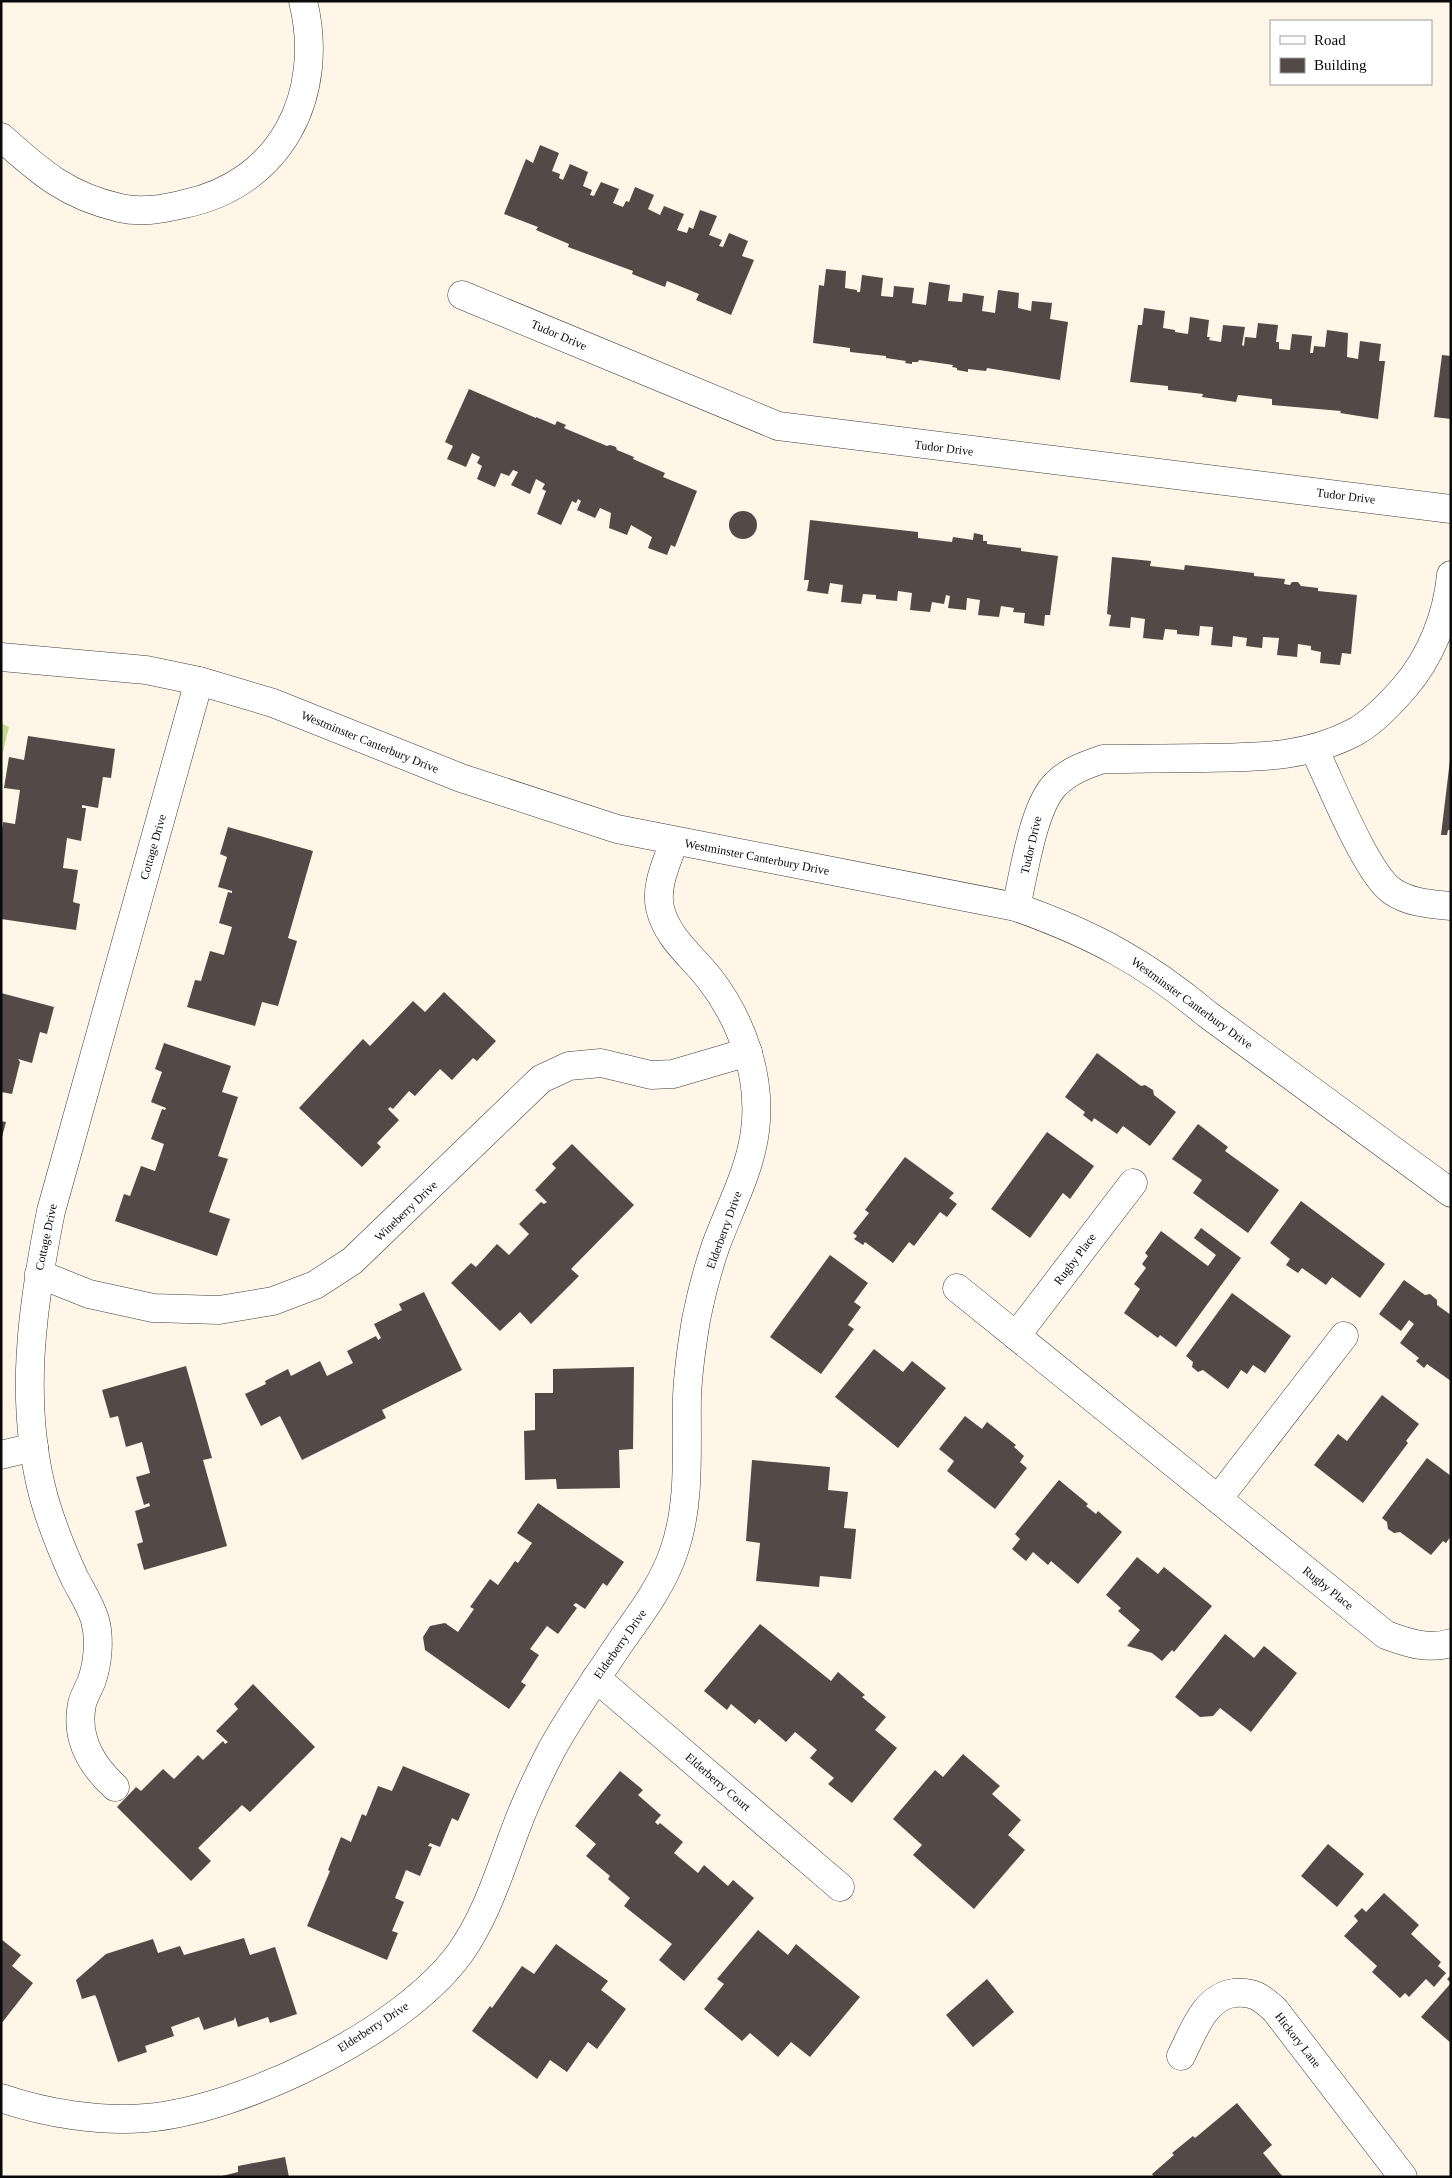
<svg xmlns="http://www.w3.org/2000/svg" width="1452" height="2178" viewBox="0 0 1452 2178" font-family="'Times New Roman',serif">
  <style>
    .forest { fill: #bfdc8e }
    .building { fill: #534946 }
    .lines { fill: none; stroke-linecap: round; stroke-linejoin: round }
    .minor-casing { stroke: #3d3d3d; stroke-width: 29 }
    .minor { stroke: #fff; stroke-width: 28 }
    .labels { text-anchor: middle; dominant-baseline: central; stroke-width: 5; stroke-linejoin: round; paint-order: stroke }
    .street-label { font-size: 12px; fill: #0a0a0a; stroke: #fff }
  </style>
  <rect width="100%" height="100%" fill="#fff6e7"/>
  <path class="forest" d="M1,723L9,727L1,760Z"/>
  <g class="building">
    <path d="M540,145L559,153L552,171L560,174L559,178L563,180L570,164L588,172L583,186L592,190L590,195L594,196L601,182L619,189L613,203L623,207L626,201L629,202L635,187L654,195L648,209L660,215L664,206L684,214L677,230L687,233L689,227L693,229L700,210L717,216L709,235L722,240L719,246L723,247L729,233L748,241L742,256L754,260L731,315L696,300L699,294L667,281L665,287L632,274L633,271L568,247L569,244L536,230L538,227L504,214L526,159L533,163Z"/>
    <path d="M826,269L846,271L845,288L857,290V292H860L862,275L883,278L881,296L893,297L894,286L914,288L912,303L926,305L929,282L950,285L948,301L962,302L963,293L984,296L982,311L995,313L998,290L1019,293L1018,308L1031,311L1032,301L1052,303L1050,319L1068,322L1060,380L987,368L986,371L968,369V372L957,370V368L952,367L953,365L919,360L918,362H912V364L905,363L906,361L886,358V356L850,352V348L813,343L819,285L824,286Z"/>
    <path d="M1144,308L1165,311L1163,328L1175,330V332L1188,334L1190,317L1209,320L1207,337H1210L1209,340L1221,342L1223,325L1245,327L1242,345L1244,346L1245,337L1256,338L1258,323L1278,325L1276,342H1279V349L1290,350L1292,334L1312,336L1310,353H1313L1314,346L1325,347L1327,330L1348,333L1347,357L1358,359L1360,341L1381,344L1379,361H1385L1378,419L1340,413L1341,411L1272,405V399L1238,395L1236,402L1202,397L1203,394L1168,390V386L1130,382L1138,325H1142Z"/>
    <path d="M1442,355L1451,356V419L1434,417Z"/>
    <path d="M469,389L536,418V417L555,425L557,421L566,425L564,428L607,446L610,445L616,447L617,450L634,457L633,459L665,473L663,477L697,491L675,547L671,545L667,555L648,548L652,537L631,525L627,535L609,528L611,513L600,508L595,518L577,510L581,501L578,499L576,503L572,501L561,525L537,514L546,491L542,489L545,484L536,479L530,494L511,485L518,472L513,470L509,476L501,473L495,487L477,479L482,466L477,463L480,457L472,453L466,467L447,459L453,446L445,442Z"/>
    <circle cx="743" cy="525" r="14"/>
    <path d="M810,520L918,532V538L952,542L953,537L973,540L974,533L983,535V541H987V544L1021,548V551L1058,556L1050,615H1045L1044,626L1024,623L1025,613L1013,612L1014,608L1001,606L999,617L978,615L980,600L967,598L966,610L948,608L950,596L946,595L944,604L932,602L930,612L910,610L912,593L898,591L897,601L876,599V595L863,594L861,604L841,602L843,585L830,583L828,594L807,591L809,580H804Z"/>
    <path d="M1112,557L1151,561L1150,566L1184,570L1185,565L1254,573V576L1285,579L1284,584L1290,585L1292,582H1298L1301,586L1318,588V591L1357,595L1351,654L1342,653L1340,665L1320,663L1321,652L1311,650V646L1298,644L1297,657L1277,655L1279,638L1263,637L1262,648L1246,646L1247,638L1233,636L1232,647L1211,645L1213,627L1200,626L1199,636L1177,634V630L1165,629L1163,640L1143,638L1145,619L1131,617L1130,628L1109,626L1111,615L1107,614Z"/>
    <path d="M28,736L115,749L111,778L103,777L98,808L82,805V808H86L81,841L67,838L63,868L78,870L73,902L80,904L76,930L1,919V837L3,822L15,824L20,790L4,788L9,757L24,760Z"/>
    <path d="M1450,760L1451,830H1448L1447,835H1441Z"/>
    <path d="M228,827L313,851L288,938L297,941L278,1006L262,1002L255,1026L187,1007L195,980L201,981L210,951L224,955L232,927L219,923L228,892L232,893V891L218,887L227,857L220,854Z"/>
    <path d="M444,992L496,1041L477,1061L473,1058L452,1080L440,1069L415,1096L409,1091L393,1109L390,1107L388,1109L399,1120L377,1143L381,1147L362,1167L299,1108L363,1039L370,1046L413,1001L425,1012Z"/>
    <path d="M1,993L54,1007L47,1034L40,1032L32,1063L18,1059L20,1062L12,1094L1,1092Z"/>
    <path d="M164,1043L231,1066L222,1092L238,1097L218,1156L228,1159L209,1212L230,1219L217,1256L115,1221L124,1194L130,1196L141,1166L155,1171L164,1144L151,1139L162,1109L165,1110L166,1108L151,1102L162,1072L155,1069Z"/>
    <path d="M1097,1053L1141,1086L1145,1085L1153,1090L1154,1095L1176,1112L1150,1146L1123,1126L1117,1134L1094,1118L1092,1122L1083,1115L1085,1112L1065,1097Z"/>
    <path d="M1,1121L6,1122L2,1137H1Z"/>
    <path d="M1198,1124L1228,1147L1225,1151L1279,1190L1248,1233L1193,1193L1202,1180L1172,1159Z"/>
    <path d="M1047,1132L1094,1166L1070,1199L1063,1193L1030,1238L991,1209Z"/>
    <path d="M572,1144L634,1205L571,1269L579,1276L531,1324L520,1312L500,1331L451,1283L471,1263L476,1267L497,1244L509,1255L529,1234L519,1224L541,1202L544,1204L547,1202L535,1190L556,1168L552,1164Z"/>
    <path d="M905,1157L954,1193L949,1198L957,1204L947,1217L940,1212L914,1246L909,1242L893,1263L865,1242L863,1245L854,1239L857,1236L853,1233L869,1213L865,1210Z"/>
    <path d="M1301,1201L1385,1264L1360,1298L1332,1277L1326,1285L1302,1268L1298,1273L1286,1265L1290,1259L1270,1243Z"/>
    <path d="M1201,1228L1241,1258L1176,1347L1160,1335L1158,1338L1124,1313L1140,1289L1134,1284L1146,1268L1142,1264L1148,1256L1145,1253L1161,1231L1208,1266L1216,1255L1194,1238Z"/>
    <path d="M830,1255L868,1283L854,1302L861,1307L848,1325L854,1329L821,1374L770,1337Z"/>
    <path d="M1404,1280L1425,1295L1430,1294L1437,1300V1305L1451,1315V1381L1427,1364L1424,1368L1416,1361L1419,1358L1400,1343L1414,1324L1409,1320L1401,1331L1379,1314Z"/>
    <path d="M424,1292L462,1370L382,1410L386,1418L302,1460L280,1416L261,1426L245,1394L266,1384L265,1381L288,1369L291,1376L320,1361L327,1376L353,1363L347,1351L376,1336L378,1340L381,1338L374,1324L402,1310L399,1304Z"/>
    <path d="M1232,1293L1291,1336L1265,1373L1253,1365L1247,1374L1241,1370L1228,1389L1203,1370L1198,1372L1192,1367L1193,1362L1186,1356Z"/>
    <path d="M874,1349L903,1372L912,1361L946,1388L898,1448L835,1397Z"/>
    <path d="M186,1366L212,1458L203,1460L227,1546L144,1570L137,1544L143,1542L135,1511L150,1506L149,1503L144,1505L136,1477L150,1473L142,1442L126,1447L118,1416L110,1418L102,1390Z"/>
    <path d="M634,1367L633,1449L619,1450L620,1488L557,1489L556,1479L525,1480L524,1431L535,1430V1393H553V1369Z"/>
    <path d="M1382,1395L1419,1424L1406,1441L1408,1443L1363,1503L1314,1465L1338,1434L1347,1441Z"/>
    <path d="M965,1416L982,1429L987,1422L1016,1445L1014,1447L1024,1456L1020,1462L1027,1468L995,1509L947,1471L954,1461L939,1449Z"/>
    <path d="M1427,1458L1451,1476V1536L1446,1543L1443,1541L1431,1555L1400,1532L1394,1533L1388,1529L1387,1522L1382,1518Z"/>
    <path d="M752,1460L830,1467L828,1490L848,1492L844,1528L856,1529L851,1579L820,1576L819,1587L756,1581L760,1543L746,1541Z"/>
    <path d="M1059,1480L1088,1504L1086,1506L1096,1514L1098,1511L1122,1532L1078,1584L1051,1561L1048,1565L1033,1552L1026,1561L1012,1549L1020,1539L1015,1534Z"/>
    <path d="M538,1503L624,1562L607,1586L603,1583L585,1609L576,1603L573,1605L577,1608L558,1634L547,1626L530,1649L539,1655L521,1682L526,1685L509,1709L425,1650L423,1637L430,1626L445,1623L458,1632L474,1609L470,1607L490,1579L498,1585L515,1561L518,1563L532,1543L517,1533Z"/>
    <path d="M1137,1557L1158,1574L1164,1567L1212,1606L1174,1652L1172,1650L1162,1661L1152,1653L1127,1646L1140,1630L1118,1611L1121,1608L1106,1595Z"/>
    <path d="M760,1624L831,1681L838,1672L865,1695L862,1697L886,1717L875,1730L897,1748L852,1803L828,1784L834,1778L810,1758L817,1750L795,1732L786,1742L759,1719L755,1724L731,1704L727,1710L704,1691Z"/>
    <path d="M1225,1634L1254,1658L1264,1646L1297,1673L1251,1732L1220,1708L1213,1716L1200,1717L1175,1697Z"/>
    <path d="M253,1684L315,1747L250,1812L242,1805L198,1848L211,1861L191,1881L117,1807L136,1787L141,1791L163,1769L174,1779L198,1755L203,1760L223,1741L225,1744L228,1742L216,1731L238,1709L234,1704Z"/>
    <path d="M963,1754L1000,1786L992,1794L1021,1820L1008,1835L1025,1850L974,1909L913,1855L922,1845L893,1819L935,1770L943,1777Z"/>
    <path d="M403,1766L470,1794L458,1821L452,1818L440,1847L430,1843L428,1846L432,1847L420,1876L406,1870L395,1898L404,1902L392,1931L398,1933L387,1960L307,1926L330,1871L328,1870L341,1837L351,1842L362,1814L366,1816L378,1786L392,1791Z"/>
    <path d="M620,1771L643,1790L638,1795L661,1815L655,1822L658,1825L660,1823L683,1842L674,1853L698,1873L704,1865L728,1886L733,1880L754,1898L684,1981L659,1960L672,1944L624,1906L630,1898L608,1879L610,1876L586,1856L596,1844L575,1826Z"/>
    <path d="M1328,1844L1364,1874L1337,1907L1301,1876Z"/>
    <path d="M1384,1893L1419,1925L1411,1934L1441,1962L1438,1966L1446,1973L1434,1987L1426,1979L1409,1997L1405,1993L1400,1998L1372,1972L1377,1966L1344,1936L1358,1921L1354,1916L1362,1908L1366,1912Z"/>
    <path d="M758,1930L788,1955L796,1944L860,1997L810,2057L791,2042L778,2057L750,2033L742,2041L704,2009L724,1984L717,1979Z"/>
    <path d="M244,1938L250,1955L275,1947L297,2014L270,2023L268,2017L238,2027L235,2017L234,2020L204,2030L199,2017L171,2027L174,2036L145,2046L147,2052L118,2062L97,1999L95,1995L82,1999L76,1980L106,1954L153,1939L158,1953L180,1946L184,1955Z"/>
    <path d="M1,1939L21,1955L12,1966L33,1983L1,2024Z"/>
    <path d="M556,1944L608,1981L601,1990L626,2009L597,2049L588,2042L567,2072L550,2060L537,2079L472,2031L490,2006L492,2008L522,1966L534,1974Z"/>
    <path d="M1451,1975V2043L1421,2017L1451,1983L1447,1979Z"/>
    <path d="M987,1979L1014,2012L973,2047L946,2015Z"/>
    <path d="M1237,2103L1272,2145L1263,2153L1283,2177H1154L1152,2174L1174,2155L1172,2153L1193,2136L1195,2138Z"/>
    <path d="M285,2157L289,2177H218L238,2172V2166Z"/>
  </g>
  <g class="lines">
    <g class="minor-casing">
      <g id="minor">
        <path d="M1,137C40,172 67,196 120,208C141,213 163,209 184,204C281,184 326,95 303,1"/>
        <path d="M462,295L778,426L1451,509"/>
        <path d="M1,657L146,670L199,681L273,703L461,778L617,829L1016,907C1092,934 1145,962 1207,1014L1451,1193"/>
        <path d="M1314,749C1330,781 1366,873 1392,891C1409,903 1431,904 1451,906"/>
        <path d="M1016,907C1024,874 1033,806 1056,784C1070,770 1086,765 1103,759C1137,759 1171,758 1205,758C1258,757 1304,758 1353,733C1372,723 1389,705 1404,688C1431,657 1447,616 1451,575"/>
        <path d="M39,1274L89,1294L153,1308L219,1310L273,1301L315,1285L352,1261L541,1079L569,1066L601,1063L651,1075L673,1074L748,1052"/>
        <path d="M957,1288L1386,1635C1408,1643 1428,1650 1451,1643"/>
        <path d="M1016,1336L1133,1183"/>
        <path d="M1,1455L34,1447"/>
        <path d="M1218,1499L1344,1336"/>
        <path d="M596,1678L840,1887"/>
        <path d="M115,1787C91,1765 75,1738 82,1704C84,1696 89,1688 92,1680C98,1662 100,1638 95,1620C91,1606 82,1592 75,1579C63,1553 52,1526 44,1498C18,1403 32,1306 51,1211L199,681"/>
        <path d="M1181,2056C1193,2033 1204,1997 1234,1993C1253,1991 1261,1997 1275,2010L1403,2177"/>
        <path d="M1,2098C45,2113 99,2122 146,2118C241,2110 403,2032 460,1953C487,1915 500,1870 516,1828C526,1801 539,1774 552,1749C573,1711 598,1676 622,1640C642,1612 663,1584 674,1551C691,1503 686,1447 687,1397C688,1372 692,1344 696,1320C701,1295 708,1268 716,1245C730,1207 750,1171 755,1131C762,1077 742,1020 709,978C691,955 667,938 660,908C655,885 667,863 674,841"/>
      </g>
    </g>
    <use href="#minor" class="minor"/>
  </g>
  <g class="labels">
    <g class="street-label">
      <text transform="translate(559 335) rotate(23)">Tudor Drive</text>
      <text transform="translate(944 448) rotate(7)">Tudor Drive</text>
      <text transform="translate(1346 496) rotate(7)">Tudor Drive</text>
      <text transform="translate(370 742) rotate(22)">Westminster Canterbury Drive</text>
      <text transform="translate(1031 845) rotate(-77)">Tudor Drive</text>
      <text transform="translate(153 847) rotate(-74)">Cottage Drive</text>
      <text transform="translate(757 857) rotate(11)">Westminster Canterbury Drive</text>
      <text transform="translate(1192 1003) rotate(36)">Westminster Canterbury Drive</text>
      <text transform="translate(406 1211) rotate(-44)">Wineberry Drive</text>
      <text transform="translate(724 1230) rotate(-70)">Elderberry Drive</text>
      <text transform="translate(46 1237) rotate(-78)">Cottage Drive</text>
      <text transform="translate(1075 1259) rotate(-53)">Rugby Place</text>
      <text transform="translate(1328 1588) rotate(39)">Rugby Place</text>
      <text transform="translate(620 1644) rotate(-55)">Elderberry Drive</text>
      <text transform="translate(718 1782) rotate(41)">Elderberry Court</text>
      <text transform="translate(373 2027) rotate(-33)">Elderberry Drive</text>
      <text transform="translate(1298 2040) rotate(52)">Hickory Lane</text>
    </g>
  </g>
  <rect width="1452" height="2178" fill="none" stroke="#0a0a0a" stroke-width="5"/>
  <rect x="1270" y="20" width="162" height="65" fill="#ffffff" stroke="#9d9d9d"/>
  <rect x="1280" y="36" width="25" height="8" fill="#ffffff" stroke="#9d9d9d"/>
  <text x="1314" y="45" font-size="15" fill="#0a0a0a">Road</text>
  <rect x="1280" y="58" width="25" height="15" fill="#534946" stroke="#9d9d9d"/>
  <text x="1314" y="70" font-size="15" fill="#0a0a0a">Building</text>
</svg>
